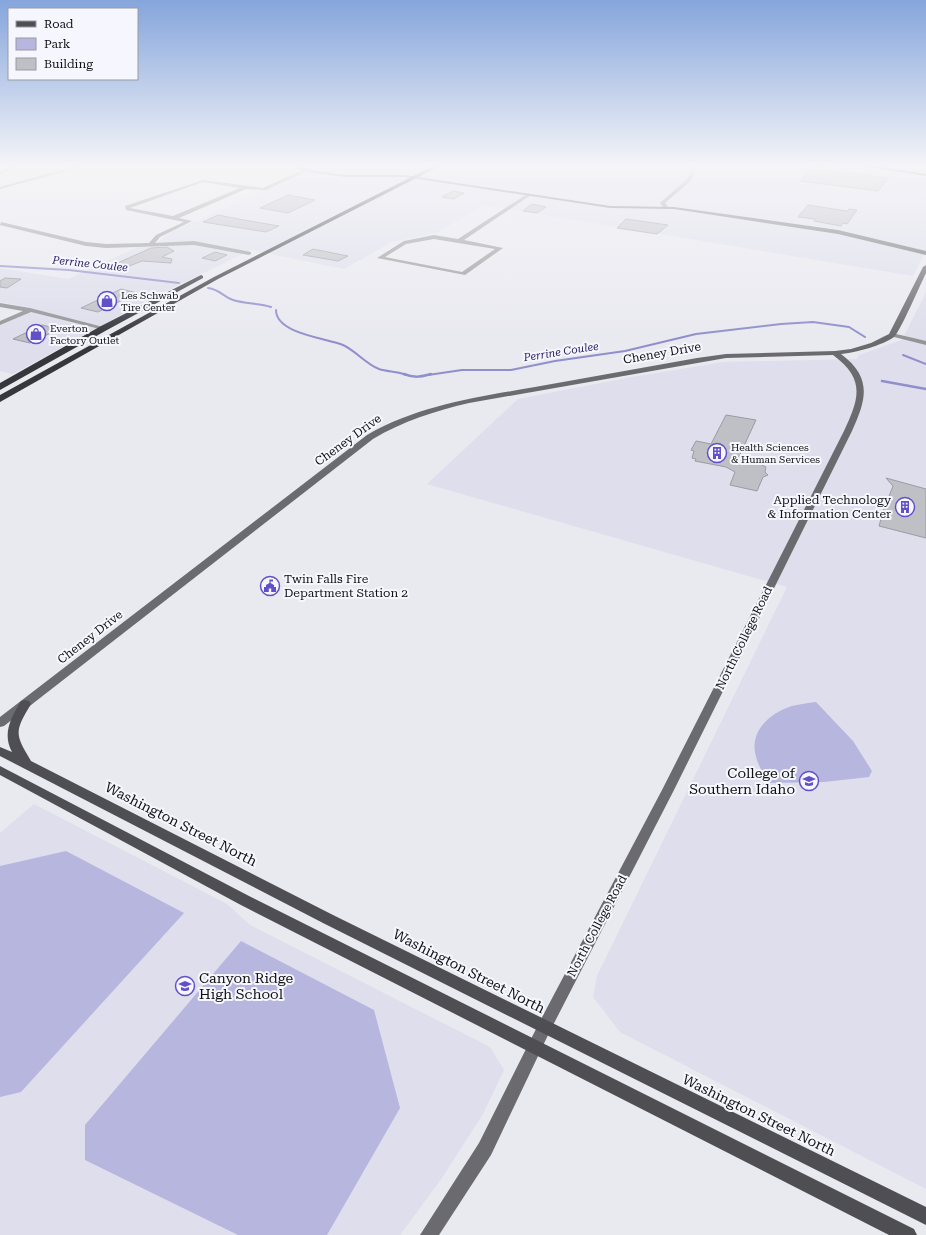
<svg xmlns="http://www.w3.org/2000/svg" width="926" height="1235" viewBox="0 0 926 1235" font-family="'Roboto Serif',serif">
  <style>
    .built { fill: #dedeec }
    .green { fill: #b6b6df }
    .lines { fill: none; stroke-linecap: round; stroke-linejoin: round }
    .stream-far1 { stroke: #918fcb; stroke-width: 2 }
    .stream { stroke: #918fcb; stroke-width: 2.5 }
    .building { fill: #bfbfc6; stroke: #9b9ba2 }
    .street { fill: #949497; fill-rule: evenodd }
    .secondary { fill: #6b6b6f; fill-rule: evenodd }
    .primary { fill: #4e4e53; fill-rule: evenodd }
    .highway { fill: #36363c; fill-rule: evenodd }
    .labels { text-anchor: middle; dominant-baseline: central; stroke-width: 4; stroke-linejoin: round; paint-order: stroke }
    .far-poi-label { font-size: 10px; fill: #101012; stroke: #f6f7fe; text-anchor: start }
    .far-water-label { font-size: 11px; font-style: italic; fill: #2e2168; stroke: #f6f7fe }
    .street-label { font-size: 12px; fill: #101012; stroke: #f6f7fe }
    .poi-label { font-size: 12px; fill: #101012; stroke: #f6f7fe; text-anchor: end }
    .near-poi-label { font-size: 14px; fill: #101012; stroke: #f6f7fe; text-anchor: end }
    .near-street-label { font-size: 14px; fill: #101012; stroke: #f6f7fe }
  </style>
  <rect width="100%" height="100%" fill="#e9e9f0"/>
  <g class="built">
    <path d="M305,165H926V251L913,276L484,205L437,233L392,242L344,269L251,250L152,298L13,374L0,371V325L32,308L0,302V268L68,279L138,247L160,241L169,233L285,182L305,168Z"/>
    <path d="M926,292V1189L620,1032L593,997L597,976L787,587L427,484L518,399L632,377L724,362L857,359L859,355L902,340Z"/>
    <path d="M34,804L227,904L250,925L490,1047L504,1070L483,1114L442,1178L400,1235H0V833Z"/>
  </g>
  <g class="green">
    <path d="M816,702L853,741L872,771L869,777L824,782L769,783C763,773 757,764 755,752C751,729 772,712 792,706C800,704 808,703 816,702Z"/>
    <path d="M66,851L184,913L21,1092L0,1097V866Z"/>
    <path d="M241,941L374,1010L400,1108L327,1235H238L85,1160V1125Z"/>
  </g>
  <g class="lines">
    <g class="stream-far1">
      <path d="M0,266L69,270L179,283"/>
      <path d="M208,288C221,290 222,296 233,300C246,304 259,303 271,307"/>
      <path d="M276,310C276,334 327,338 343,345C356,351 366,364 379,369C388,372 398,371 406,375"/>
      <path d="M903,355L926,364"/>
      <path d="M428,375L462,370H511L555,361L625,351L696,334L781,324L813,322L849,327L865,337"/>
    </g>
    <g class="stream">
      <path d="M404,374C414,378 421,377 431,374"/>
      <path d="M882,381L926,389"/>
    </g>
  </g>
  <g class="building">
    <path d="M815,165H829L824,170L889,178L878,191L800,181Z"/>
    <path d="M453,191L464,193L454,199L442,197Z"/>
    <path d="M288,195L315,200L288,213L260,208Z"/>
    <path d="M532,204L546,207L537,213L523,211Z"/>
    <path d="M808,205L847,211L849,209L857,210L847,224L843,223L841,226L814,221L815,219L798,217Z"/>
    <path d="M218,215L244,220L279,226L266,232L203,222Z"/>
    <path d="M626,219L668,225L657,234L617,228Z"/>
    <path d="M167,247L174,251L162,257L172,259L171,263L142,261L122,269L111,266L151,248Z"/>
    <path d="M313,249L348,256L338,261L303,255Z"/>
    <path d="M215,252L227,255L215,261L202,258Z"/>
    <path d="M5,278L21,279L7,288L0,287V281Z"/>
    <path d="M121,289L137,293L98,312L81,308Z"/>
    <path d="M42,325L59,329L30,343L13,339Z"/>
    <path d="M726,415L756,420L736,463L750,459L766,467L765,472L768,475L763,477L757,491L730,485L735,472L726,467L695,461L696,459L692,458L694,451L691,450L696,441L711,444Z"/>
    <path d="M886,478L926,489V538L879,526L887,498L888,499L893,486Z"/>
  </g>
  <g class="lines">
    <g class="street">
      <path d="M16,165H23L0,174V171Z"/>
      <path d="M79,165H88L0,189V187Z"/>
      <path d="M693,165H697L691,181L665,203L668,207L664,208L660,203L687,179Z"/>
      <path d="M305,169L309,170L266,190L246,189L179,218L192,221L160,237L155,243L194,241L251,252V254L249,255L194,245L106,248L86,246L0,225L1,222L86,242L106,244L149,243L156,235L184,222L126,210L125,206L203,180L263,188ZM203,182L240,188L173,216L130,208Z"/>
      <path d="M527,194L531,195L464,240L503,248L465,275L377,258L404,241L434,235L458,239ZM434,239L495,249L462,272L385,257L406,244Z"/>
      <path d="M0,303L30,308L107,328L104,330L31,312L0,325V321L23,311L0,307Z"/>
      <path d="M892,333L926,341V345L890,336V334Z"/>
    </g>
    <g class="secondary">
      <path d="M297,165H301V167L309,170L346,175H405L610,206L674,207L838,230L926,251V255L838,234L674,209L610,208L405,177H346L308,172L297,169Z"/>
      <path d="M926,265V273C921,283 900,332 894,337C883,345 855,353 841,354C873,378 866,400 852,431L674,790L549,1033L491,1155L439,1235H420L479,1143L539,1023L662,790L844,431C859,399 866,379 833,355L726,358L469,403C435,411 403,421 373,439L4,726L0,727V717L367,435C419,405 478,397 535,387C589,377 643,368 697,358L726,354L835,351L851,349L871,343L889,334L923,267Z"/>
    </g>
    <g class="primary">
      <path d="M869,165L926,174V176L855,165Z"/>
      <path d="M25,700L29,701L31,704C14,732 15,734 31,761L333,915L926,1207V1225L323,923L0,756V747L12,752C2,733 11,718 21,701Z"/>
      <path d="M0,766L249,896L914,1229L917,1235H889L239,904L0,775Z"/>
    </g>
    <g class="highway">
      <path d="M435,165H442L218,279L0,402V395L214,277Z"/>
      <path d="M201,275L203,276V278L107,330L0,390V383L101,326Z"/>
    </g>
  </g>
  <linearGradient id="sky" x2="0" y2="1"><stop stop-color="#85a5dc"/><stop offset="0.49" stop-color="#f5f5f8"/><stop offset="1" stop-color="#f5f5f8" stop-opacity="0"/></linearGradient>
  <rect width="926" height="338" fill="url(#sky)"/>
  <defs>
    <g id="shop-ring" transform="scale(1)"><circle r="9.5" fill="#f6f7fe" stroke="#6350c9" stroke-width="1.5"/><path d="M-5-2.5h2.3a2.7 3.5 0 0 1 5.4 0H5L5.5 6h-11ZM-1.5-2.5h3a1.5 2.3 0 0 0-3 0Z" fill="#6350c9"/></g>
    <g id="building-ring" transform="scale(1)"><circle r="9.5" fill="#f6f7fe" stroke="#6350c9" stroke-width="1.5"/><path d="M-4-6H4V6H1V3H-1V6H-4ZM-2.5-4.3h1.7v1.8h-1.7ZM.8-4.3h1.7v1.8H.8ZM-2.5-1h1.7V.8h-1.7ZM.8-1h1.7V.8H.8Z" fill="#6350c9"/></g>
    <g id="civic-ring" transform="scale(1)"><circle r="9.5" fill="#f6f7fe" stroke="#6350c9" stroke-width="1.5"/><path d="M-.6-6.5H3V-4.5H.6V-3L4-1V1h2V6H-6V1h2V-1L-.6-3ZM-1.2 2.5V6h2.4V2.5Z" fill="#6350c9"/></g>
    <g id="university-ring" transform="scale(1)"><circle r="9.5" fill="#f6f7fe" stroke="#6350c9" stroke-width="1.5"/><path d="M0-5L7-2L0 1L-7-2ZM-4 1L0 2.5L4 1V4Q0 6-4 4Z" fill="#6350c9"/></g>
    <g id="school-ring" transform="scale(1)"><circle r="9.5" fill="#f6f7fe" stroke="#6350c9" stroke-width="1.5"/><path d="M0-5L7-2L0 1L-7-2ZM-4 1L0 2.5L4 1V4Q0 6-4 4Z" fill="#6350c9"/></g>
  </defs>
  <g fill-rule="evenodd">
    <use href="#shop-ring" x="107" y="301"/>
    <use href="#shop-ring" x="36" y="334"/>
    <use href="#building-ring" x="717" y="453"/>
    <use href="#building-ring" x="905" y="507"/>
    <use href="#civic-ring" x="270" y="586"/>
    <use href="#university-ring" x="809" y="781"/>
    <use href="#school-ring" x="185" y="986"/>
  </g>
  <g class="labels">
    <g class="far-poi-label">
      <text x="121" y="295">Les Schwab<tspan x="121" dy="12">Tire Center</tspan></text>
      <text x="50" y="328">Everton<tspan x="50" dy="12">Factory Outlet</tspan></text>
      <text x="731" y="447">Health Sciences<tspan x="731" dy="12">&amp; Human Services</tspan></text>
    </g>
    <g class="far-water-label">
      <text transform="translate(90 264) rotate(6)">Perrine Coulee</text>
      <text transform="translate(561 352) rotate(-9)">Perrine Coulee</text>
    </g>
    <g class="street-label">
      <text transform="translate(662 353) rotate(-10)">Cheney Drive</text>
      <text transform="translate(348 440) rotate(-36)">Cheney Drive</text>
      <text transform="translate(90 637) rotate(-38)">Cheney Drive</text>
      <text transform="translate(744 638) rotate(-64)">North College Road</text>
      <text transform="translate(597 926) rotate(-62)">North College Road</text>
    </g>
    <g class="poi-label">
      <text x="891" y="500">Applied Technology<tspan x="891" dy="14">&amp; Information Center</tspan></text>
      <text x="284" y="579" text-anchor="start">Twin Falls Fire<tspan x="284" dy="14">Department Station 2</tspan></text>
    </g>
    <g class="near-poi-label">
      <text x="795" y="773">College of<tspan x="795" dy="16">Southern Idaho</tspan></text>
      <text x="199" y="978" text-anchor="start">Canyon Ridge<tspan x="199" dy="16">High School</tspan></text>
    </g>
    <g class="near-street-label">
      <text transform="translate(181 824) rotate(27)">Washington Street North</text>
      <text transform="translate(469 971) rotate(27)">Washington Street North</text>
      <text transform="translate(759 1115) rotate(26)">Washington Street North</text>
    </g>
  </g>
  <rect x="8" y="8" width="130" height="72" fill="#f6f7fe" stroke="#9a9ba0"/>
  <rect x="16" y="21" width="20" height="6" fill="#4e4e53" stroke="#9a9ba0"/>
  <text x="44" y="28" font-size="12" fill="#101012">Road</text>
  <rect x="16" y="38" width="20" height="12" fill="#b6b6df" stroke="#9a9ba0"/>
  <text x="44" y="48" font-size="12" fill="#101012">Park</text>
  <rect x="16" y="58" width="20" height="12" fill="#bfbfc6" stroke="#9a9ba0"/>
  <text x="44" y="68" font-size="12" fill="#101012">Building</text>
</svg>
